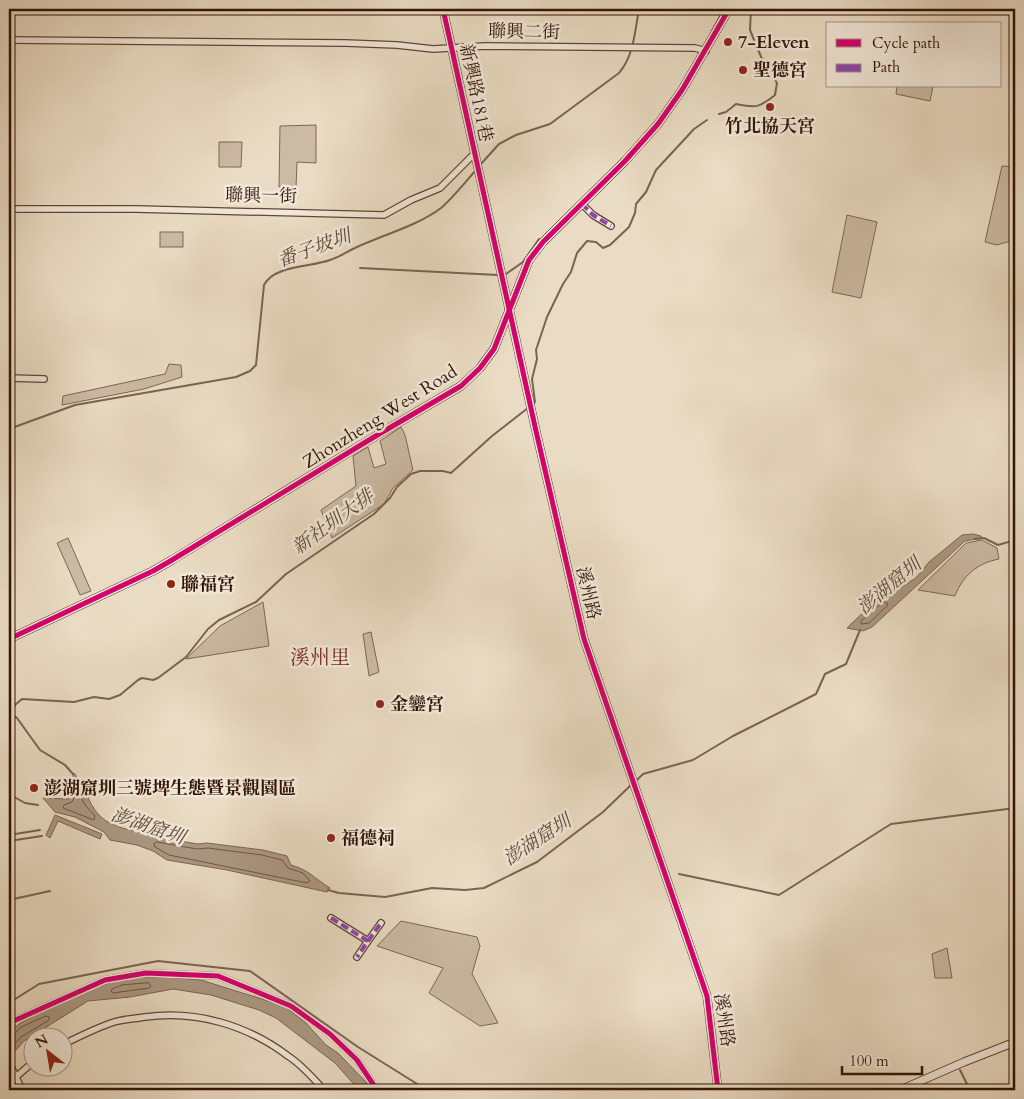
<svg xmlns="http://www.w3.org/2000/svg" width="1024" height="1099" viewBox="0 0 1024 1099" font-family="Cardo,'Noto Serif TC',serif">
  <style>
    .green { fill: #cbbaa4; stroke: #7e6654 }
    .water { fill: #ab9883; stroke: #7b6351 }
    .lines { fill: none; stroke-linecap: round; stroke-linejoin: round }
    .shore { stroke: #6e5644; stroke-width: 1 }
    .stream { stroke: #7b6351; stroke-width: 2 }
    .minor-casing { stroke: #604535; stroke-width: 8 }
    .tertiary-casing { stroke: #604535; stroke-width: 9 }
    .secondary-casing { stroke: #321305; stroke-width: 9 }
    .minor { stroke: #f1e8d9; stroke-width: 5.5 }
    .tertiary { stroke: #f1e8d9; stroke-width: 7 }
    .secondary { stroke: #f1e8d9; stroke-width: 8 }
    .quiet { stroke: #8e44ad; stroke-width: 4; stroke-dasharray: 8 4; stroke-linecap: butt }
    .cycleway-casing { stroke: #f1e8d9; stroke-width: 8 }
    .cycleway { stroke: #d6006c; stroke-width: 5 }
    .poi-dot { fill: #8f2418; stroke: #f1e8d9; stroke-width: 2 }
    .labels { text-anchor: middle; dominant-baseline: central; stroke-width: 5; stroke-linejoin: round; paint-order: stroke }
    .street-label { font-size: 18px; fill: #321305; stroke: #f1e8d9 }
    .poi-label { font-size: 18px; font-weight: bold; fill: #321305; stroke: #f1e8d9; text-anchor: start }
    .water-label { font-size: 19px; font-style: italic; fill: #624837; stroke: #f1e8d9 }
    .quarter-label { font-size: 20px; fill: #7a1f14; stroke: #f1e8d9 }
  </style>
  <rect width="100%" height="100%" fill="#eadcc4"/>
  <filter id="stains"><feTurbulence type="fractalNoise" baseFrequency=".004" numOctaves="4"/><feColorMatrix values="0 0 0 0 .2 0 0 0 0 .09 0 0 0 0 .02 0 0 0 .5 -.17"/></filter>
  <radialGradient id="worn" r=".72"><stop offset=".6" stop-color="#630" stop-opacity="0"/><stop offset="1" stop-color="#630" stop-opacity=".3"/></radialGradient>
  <g class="green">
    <path d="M897,86H933L930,101L896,94Z"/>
    <path d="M316,125V163L297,162L296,188L279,187L280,126Z"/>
    <path d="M219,142H242L241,167H219Z"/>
    <path d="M1002,166L1015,167V236L1014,240L997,245L985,242Z"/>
    <path d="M847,215L877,222L861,298L832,292Z"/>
    <rect x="160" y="232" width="23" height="15"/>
    <path d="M169,364L181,365L182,377L144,389L62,405L63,396L165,374Z"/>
    <path d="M401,427L405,435L413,470L393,488L384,504L332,538L321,510L356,486L353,456L368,447L374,468L386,464L380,441Z"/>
    <path d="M68,538L91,591L80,595L57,543Z"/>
    <path d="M982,540L997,548L999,559C978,563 963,575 955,596L918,590L966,543Z"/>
    <path d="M263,602L269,646L186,659L220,626Z"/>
    <path d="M371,632L379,672L369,676L363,634Z"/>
    <path d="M401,921L477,937L480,946L472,974L498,1023L480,1026L429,993L443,968L377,946Z"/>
    <path d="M947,948L952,978H935L932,954Z"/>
  </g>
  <g class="water">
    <path d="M973,534L981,536L982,538L965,541L872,627L863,631L847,628L875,601L907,584L918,576L929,562L962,535Z"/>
    <path d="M74,773C86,787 89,810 106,821C112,824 125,830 132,830C140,831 143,830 149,836L198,844L207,843L263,850L287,856L291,865C309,870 314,878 330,888L327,892L227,870L167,860L153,851L137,845L110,840L104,832L75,817L55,812L43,798L69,799C73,789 70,781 74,773Z"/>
    <path d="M55,815L102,834L100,839L58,821L50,838L46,835Z"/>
    <path d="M165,977L201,980L284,1006L306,1023L326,1045L338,1053L367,1083L369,1090H359L335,1063L276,1018L259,1010L211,995L173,989L130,997L88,1001L24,1041L9,1058V1032C31,1012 89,989 119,980C133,976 151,978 165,977Z"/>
  </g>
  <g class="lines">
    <g class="shore">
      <path d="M885,602L888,604L887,606L869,623L861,624V621L878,606Z"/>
      <path d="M79,793L85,805L95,816L94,820L63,808L64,805L72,802L76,794Z"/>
      <path d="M157,842L197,849L208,848L262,855L282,860L288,868L303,873L310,881L307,883L169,855L155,847L154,844Z"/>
      <path d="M149,983L151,986L149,988L113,993L111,991L112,989L122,985Z"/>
      <path d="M9,1036L13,1035L21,1027L46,1016L49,1017V1020L21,1037L9,1050"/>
    </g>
    <g class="stream">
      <path d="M712,31L724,9"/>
      <path d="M719,114L726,112L736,104C756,108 759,108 775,95L777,83L764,64L750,30L751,9"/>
      <path d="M480,165L499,144L516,135L550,124L619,73C634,56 635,30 639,9"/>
      <path d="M360,268L498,275"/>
      <path d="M506,274L523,262L539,239"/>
      <path d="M532,405L535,402L532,379L537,359L536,350L547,317L563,284L571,272L577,253L587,241L596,242L603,248L610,245L629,227L635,213L636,204L646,192L656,170L694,129L707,120"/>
      <path d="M9,429L75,405L236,377L250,371L256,365L264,285C274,265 312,267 330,260C340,257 348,251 357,247C383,235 419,225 441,208C453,198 466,181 477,169"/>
      <path d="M975,539L984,538L998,545L1015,540"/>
      <path d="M9,710L22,699L74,702L94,697L109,699L120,695L138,680L142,678L153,680L158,678L186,657L208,629L219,620L256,602L286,574L374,514L390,498L397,487L411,474L420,471H443L451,473L492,436L528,408"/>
      <path d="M9,712L17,718L40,750L65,765L73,774"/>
      <path d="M635,782L643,774L693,760L733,736L816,694L825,674L846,664L860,630"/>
      <path d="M9,794L25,803L38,805"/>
      <path d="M9,835L40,830"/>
      <path d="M9,841L42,836"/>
      <path d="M679,874L779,895L891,824L1015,808"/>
      <path d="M328,890L339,893L385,897L432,888L465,890L484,888L537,862L603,812L631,785"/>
      <path d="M9,900L50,891"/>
      <path d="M9,1003L39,984L158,961L250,971L358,1047L422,1087L424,1090"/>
      <path d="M960,1070L970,1090"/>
    </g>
    <g class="minor-casing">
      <g id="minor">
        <path d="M9,40L345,43L397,45L433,49L485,46L695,48L706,51"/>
        <path d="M582,204L593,215L611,226"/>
        <path d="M9,209H136L384,215L411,200L440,188L475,153"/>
        <path d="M9,378L44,379"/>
        <path d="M331,918L368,941L357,957"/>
        <path d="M368,941L381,923"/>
        <path d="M9,1023L105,980L146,973L218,976L291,1006L330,1034L357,1060L377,1090"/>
        <path d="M62,1045C78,1037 94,1029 111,1023C122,1019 134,1019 145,1017C196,1010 247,1025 288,1056C302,1065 313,1078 324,1090"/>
        <path d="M9,1062L22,1090"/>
        <path d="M9,1081L16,1077L32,1063"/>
      </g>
    </g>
    <g class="tertiary-casing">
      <g id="tertiary">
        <path d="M443,9L536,431L584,639L707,996L718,1090"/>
        <path d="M900,1090L964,1062L1015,1042"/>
      </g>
    </g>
    <g class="secondary-casing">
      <path id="secondary" d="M9,639L153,571L172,560L374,437L461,386L480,368L494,349L529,260L543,242L625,161L658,124L682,90L729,9"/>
    </g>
    <use href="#minor" class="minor"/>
    <use href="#tertiary" class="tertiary"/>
    <use href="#secondary" class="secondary"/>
    <g class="quiet">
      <path d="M582,204L593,215L611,226"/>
      <path d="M331,918L368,941L357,957"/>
      <path d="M368,941L381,923"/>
    </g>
    <g class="cycleway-casing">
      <g id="cycleway">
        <path d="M443,9L536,431L584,639L707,996L718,1090"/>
        <path d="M9,639L153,571L172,560L374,437L461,386L480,368L494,349L529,260L543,242L625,161L658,124L682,90L729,9"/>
        <path d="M9,1023L105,980L146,973L218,976L291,1006L330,1034L357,1060L377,1090"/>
      </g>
    </g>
    <use href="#cycleway" class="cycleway"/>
  </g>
  <g class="poi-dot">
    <circle cx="728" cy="42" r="5"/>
    <circle cx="743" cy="70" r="5"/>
    <circle cx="770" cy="107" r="5"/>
    <circle cx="171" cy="584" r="5"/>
    <circle cx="380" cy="704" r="5"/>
    <circle cx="34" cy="788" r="5"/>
    <circle cx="331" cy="838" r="5"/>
  </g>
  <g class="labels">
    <g class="street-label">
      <text transform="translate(524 32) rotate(1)">聯興二街</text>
      <text transform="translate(476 93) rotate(78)">新興路181巷</text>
      <text transform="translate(261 196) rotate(1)">聯興一街</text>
      <text transform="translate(380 417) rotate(-32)">Zhonzheng West Road</text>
      <text transform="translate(588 593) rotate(77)">溪州路</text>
      <text transform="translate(724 1020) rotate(82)">溪州路</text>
    </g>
    <g class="poi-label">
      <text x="738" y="42">7-Eleven</text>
      <text x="753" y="70">聖德宮</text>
      <text x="770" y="126" text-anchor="middle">竹北協天宮</text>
      <text x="181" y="584">聯福宮</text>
      <text x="390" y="704">金鑾宮</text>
      <text x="44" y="788">澎湖窟圳三號埤生態暨景觀園區</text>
      <text x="341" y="838">福德祠</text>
    </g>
    <g class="water-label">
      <text transform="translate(314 248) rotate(-20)">番子坡圳</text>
      <text transform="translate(333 522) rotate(-36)">新社圳大排</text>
      <text transform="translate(889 586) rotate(-40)">澎湖窟圳</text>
      <text transform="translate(148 826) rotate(19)">澎湖窟圳</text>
      <text transform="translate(537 840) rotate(-33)">澎湖窟圳</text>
    </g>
    <g class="quarter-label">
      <text x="320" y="657">溪州里</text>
    </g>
  </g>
  <rect width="1024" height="1099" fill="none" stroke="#eadcc4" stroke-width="30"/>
  <rect x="10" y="10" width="1004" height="1079" fill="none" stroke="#321305" stroke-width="2.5"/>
  <rect x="15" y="15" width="994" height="1069" fill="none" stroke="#321305"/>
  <rect x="826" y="22" width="175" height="65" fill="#f1e8d9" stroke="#a59384"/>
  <rect x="836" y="39" width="25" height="8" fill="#d6006c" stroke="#a59384"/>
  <text x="872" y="48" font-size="15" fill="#321305">Cycle path</text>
  <rect x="836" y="64" width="25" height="8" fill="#8e44ad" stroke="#a59384"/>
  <text x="872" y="72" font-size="15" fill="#321305">Path</text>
  <g transform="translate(48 1052) rotate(329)"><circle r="24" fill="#f1e8d9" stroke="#a59384"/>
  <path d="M0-4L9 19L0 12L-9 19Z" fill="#8f2418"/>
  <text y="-8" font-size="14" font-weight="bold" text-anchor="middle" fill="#321305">N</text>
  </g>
  <path d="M842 1066v8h80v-8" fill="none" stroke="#321305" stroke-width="2.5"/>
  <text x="849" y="1066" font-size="15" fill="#321305" stroke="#f1e8d9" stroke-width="4" paint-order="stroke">100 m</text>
  <rect width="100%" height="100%" filter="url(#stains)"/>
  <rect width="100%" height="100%" fill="url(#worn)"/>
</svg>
